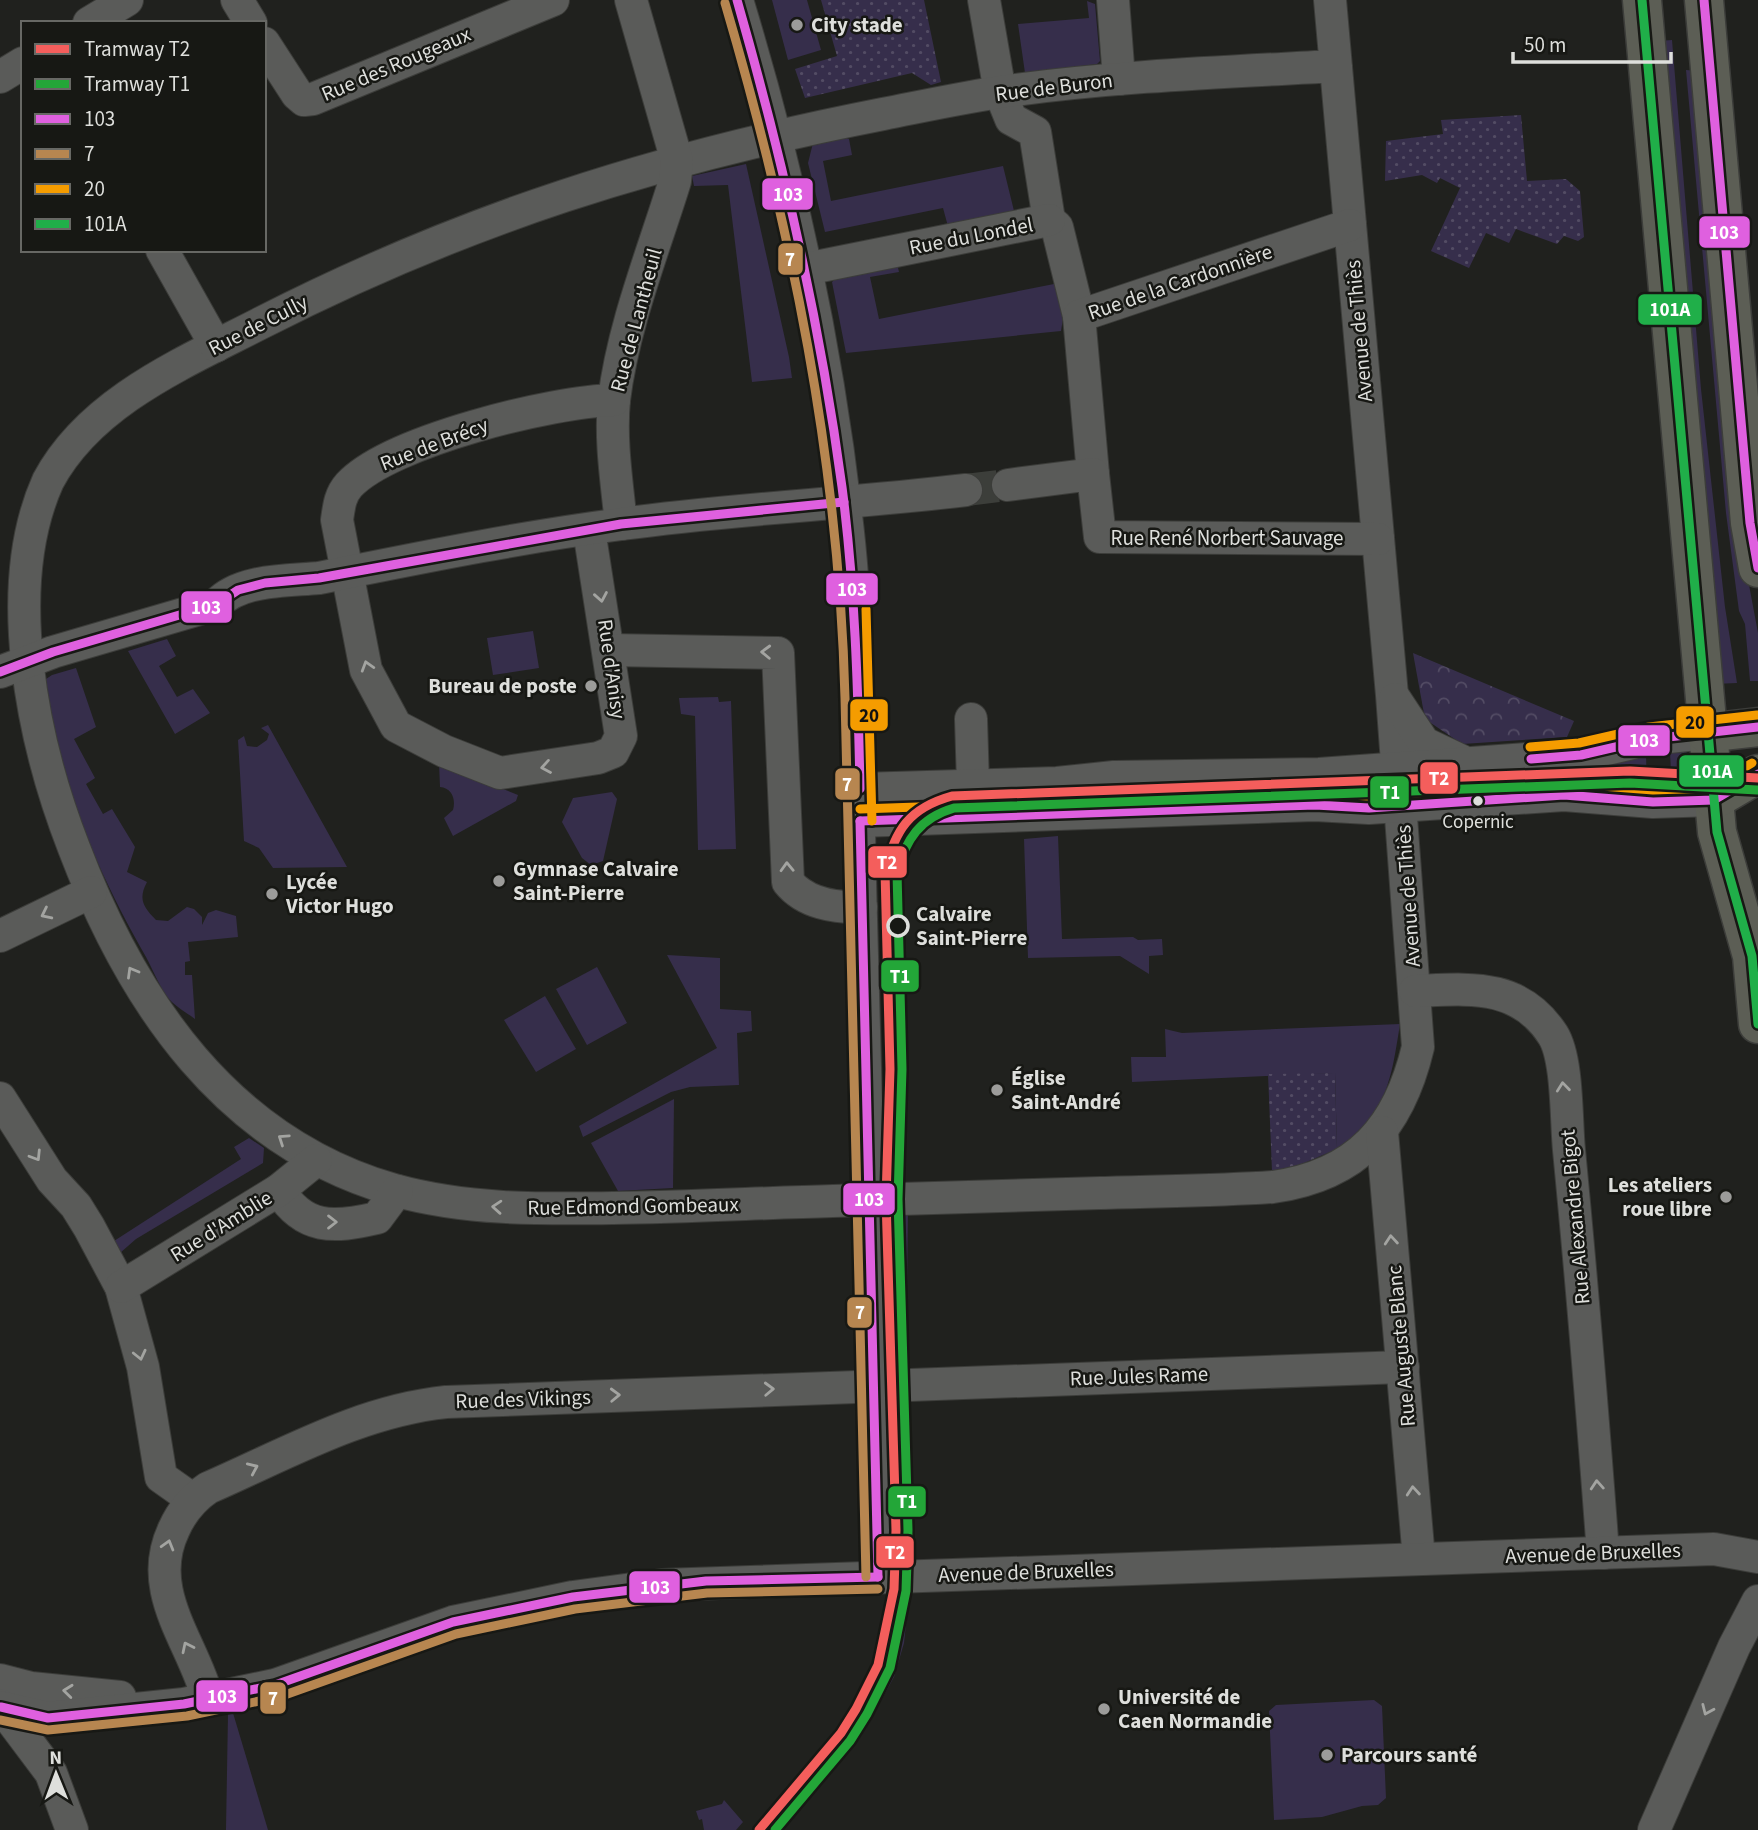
<svg xmlns="http://www.w3.org/2000/svg" width="1758" height="1830" viewBox="0 0 1758 1830" font-family="'Source Sans 3',sans-serif">
  <style>
    .grass { fill: #362e4b }
    .forest { fill: url(#forest-crowns) }
    .park { fill: url(#park-dots) }
    .lines { fill: none; stroke-linecap: round; stroke-linejoin: round }
    .minor-tunnel { stroke: #3c3e3a; stroke-width: 32; stroke-dasharray: 32 16; stroke-linecap: butt }
    .minor-casing { stroke: #3c3d3a; stroke-width: 34 }
    .major-casing { stroke: #3c3d3a; stroke-width: 41 }
    .minor { stroke: #5a5b59; stroke-width: 32 }
    .major { stroke: #5c5e55; stroke-width: 38 }
    .tram { stroke: #575856; stroke-width: 2 }
    .bus-1-casing { stroke: #171814; stroke-width: 14 }
    .bus-2-casing { stroke: #171814; stroke-width: 14 }
    .bus-3-casing { stroke: #171814; stroke-width: 14 }
    .bus-4-casing { stroke: #171814; stroke-width: 14 }
    .bus-1 { stroke: #df60df; stroke-width: 9 }
    .bus-2 { stroke: #b78650; stroke-width: 9 }
    .bus-3 { stroke: #f59c00; stroke-width: 9 }
    .bus-4 { stroke: #20af49; stroke-width: 9 }
    .tram-1-casing { stroke: #171814; stroke-width: 14 }
    .tram-2-casing { stroke: #171814; stroke-width: 14 }
    .tram-1 { stroke: #f45e5c; stroke-width: 9 }
    .tram-2 { stroke: #23a638; stroke-width: 9 }
    .oneway { stroke: #a3a4a1 }
    .poi-dot { fill: #9c9c9a; stroke: #171814; stroke-width: 2.5 }
    .bus-dot { fill: #dedfdc; stroke: #171814; stroke-width: 2.5 }
    .stop-dot { fill: #171814; stroke: #dedfdc; stroke-width: 3.5 }
    .labels { text-anchor: middle; dominant-baseline: central; stroke-width: 5; stroke-linejoin: round; paint-order: stroke }
    .bus-label { font-size: 19px; fill: #dedfdc; stroke: #171814 }
    .poi-label { font-size: 21px; font-weight: bold; fill: #dedfdc; stroke: #171814; text-anchor: start }
    .street-label { font-size: 21px; fill: #dedfdc; stroke: #171814 }
    .stop-label { font-size: 21px; font-weight: bold; fill: #dedfdc; stroke: #171814; text-anchor: start }
    .line-badge { stroke: #171814; stroke-width: 2.5 }
    .badge-label { font-size: 19px; text-anchor: middle; font-weight: bold; fill: #fff }
    .pale-badge-label { font-size: 19px; text-anchor: middle; font-weight: bold; fill: #111 }
  </style>
  <defs>
    <pattern id="forest-crowns" width="20" height="18" patternUnits="userSpaceOnUse" patternTransform="scale(1.75)"><rect width="20" height="18" fill="#362e4b"/><path d="M2 6a3 3 0 1 1 6 0M12 15a3 3 0 1 1 6 0" fill="none" stroke="#534c64"/></pattern>
    <pattern id="park-dots" width="8" height="8" patternUnits="userSpaceOnUse" patternTransform="scale(1.75)"><rect width="8" height="8" fill="#362e4b"/><path d="M2 2h.1M6 6h.1" fill="none" stroke="#534c64" stroke-width="1.8" stroke-linecap="round"/></pattern>
  </defs>
  <rect width="100%" height="100%" fill="#20211e"/>
  <g class="grass">
    <path d="M772,0H807L821,50L788,60Z"/>
    <path d="M1087,1L1095,4L1100,61L1097,64L1025,73L1018,24L1089,18Z"/>
    <path d="M1672,40L1701,389L1725,607L1737,683L1714,684L1659,41Z"/>
    <path d="M1686,70L1698,71L1747,574L1758,633V681H1750L1745,624L1739,611L1726,513Z"/>
    <path d="M839,136L849,139L852,155L823,161L831,201L1003,166L1015,215L949,230L943,208L825,232L808,163L813,143Z"/>
    <path d="M746,164L789,357L792,378L752,382L728,185L694,186L692,176Z"/>
    <path d="M896,259L899,272L870,277L879,319L1054,284L1064,312L1061,331L846,353L832,282L842,272Z"/>
    <path d="M533,631L539,668L493,675L487,638Z"/>
    <path d="M167,639L176,656L159,666L177,697L193,689L210,713L175,734L128,651Z"/>
    <path d="M76,668L96,727L74,739L95,778L86,784L103,814L112,809L135,847L127,872L147,882C138,899 143,907 156,920L168,921L187,907L194,909L202,917V925L208,913L216,910L236,916L238,937L188,942L190,961L185,962V975H192L195,1019C187,1013 176,1007 169,999C160,988 153,970 146,957C98,873 56,777 43,681L52,675Z"/>
    <path d="M718,697L719,702L731,701L736,849L698,850L695,716L681,714L679,698Z"/>
    <path d="M268,725L347,867L273,868L259,848L244,841L238,740L244,736L247,746L257,747L267,740L269,734L261,728Z"/>
    <path d="M1670,751H1685L1691,757V789L1672,794Z"/>
    <path d="M1646,753L1647,794H1415V776Z"/>
    <path d="M439,763L518,795L516,801L453,836L444,818L453,810C456,799 452,788 440,787Z"/>
    <path d="M612,792L617,799L603,861L591,865L582,858L562,822L573,798Z"/>
    <path d="M1058,836L1062,939L1133,937L1138,940L1162,939L1163,955L1149,956V974L1120,956L1028,958L1024,839Z"/>
    <path d="M667,955L720,958V1009L751,1011L752,1031L737,1033L739,1085L690,1087L671,1092L583,1137L579,1126L717,1048Z"/>
    <path d="M597,967L627,1023L587,1045L556,989Z"/>
    <path d="M545,996L576,1049L536,1072L504,1020Z"/>
    <path d="M1400,1024C1391,1081 1387,1114 1337,1149L1335,1073L1132,1082L1131,1057H1166L1165,1029L1182,1033Z"/>
    <path d="M674,1099L673,1188L618,1191L591,1143Z"/>
    <path d="M249,1138L264,1148L263,1163L136,1239L120,1253L114,1241L241,1159L234,1147Z"/>
    <path d="M908,1210L906,1375L887,1369L880,1221L886,1214Z"/>
    <path d="M908,1423L911,1524H886L883,1424Z"/>
    <path d="M888,1604H908L904,1643L894,1677L866,1728L826,1778L772,1807C831,1737 871,1698 888,1604Z"/>
    <path d="M1374,1700L1382,1706L1386,1798L1378,1805L1362,1806L1322,1817L1274,1820L1269,1711L1276,1705Z"/>
    <path d="M233,1713L268,1830H226L228,1714Z"/>
    <path d="M724,1800L743,1822L736,1830H704L702,1819L699,1820L696,1811L722,1804Z"/>
  </g>
  <path class="forest" d="M1413,653L1574,721L1567,737L1462,744L1425,719Z"/>
  <g class="park">
    <path d="M821,0H924L941,82L931,85L912,73L805,98L795,69L837,56Z"/>
    <path d="M1521,115L1527,181L1566,179L1580,191L1584,237L1578,241L1564,236L1557,244L1516,229L1509,243L1486,233L1469,268L1431,251L1460,188L1440,178L1437,183L1422,175L1385,181L1386,141L1443,134L1441,120Z"/>
    <path d="M1335,1073L1337,1149L1290,1169L1272,1171L1268,1074Z"/>
  </g>
  <g class="lines">
    <path class="minor-tunnel" d="M966,490L1008,485"/>
    <g class="minor-casing">
      <g id="minor">
        <path d="M237,0L251,23"/>
        <path d="M737,0C788,168 826,341 846,515C861,637 857,759 860,882C866,1114 873,1345 878,1577"/>
        <path d="M984,0L1000,92L1011,119L1035,132L1049,220"/>
        <path d="M1113,0L1119,79"/>
        <path d="M1330,0L1392,695L1418,1047C1399,1127 1358,1175 1273,1187C1216,1191 1158,1191 1100,1193C1011,1195 922,1198 833,1201C760,1203 686,1207 613,1208C539,1209 466,1210 394,1190C227,1142 133,1003 74,848C33,743 0,588 48,481C90,402 183,363 259,324C464,219 658,158 883,114C924,106 965,97 1007,91C1116,76 1226,72 1336,66"/>
        <path d="M89,23L127,0"/>
        <path d="M264,43L297,94L304,100L313,99L553,0"/>
        <path d="M0,77L23,63"/>
        <path d="M1049,220L1057,227L1079,316"/>
        <path d="M162,250L216,346"/>
        <path d="M806,269L1049,220"/>
        <path d="M1093,474L1079,316L1350,225"/>
        <path d="M1008,485L1093,474L1100,537L1378,539"/>
        <path d="M621,524C617,483 610,441 614,400C623,326 653,252 675,181L677,161L631,0"/>
        <path d="M589,530L621,736L613,752L598,758L500,773L444,751L396,726L366,670L337,520C339,506 340,495 349,485C390,441 554,401 614,400"/>
        <path d="M610,650L778,653L788,882C805,903 835,908 861,907"/>
        <path d="M0,672L53,652L217,604C240,579 287,581 319,578C419,558 521,537 622,524C737,508 851,504 966,490"/>
        <path d="M1395,699L1424,743L1462,761"/>
        <path d="M971,719L973,784"/>
        <path d="M860,789L1057,783L1114,777L1319,774L1581,755L1650,739L1706,733"/>
        <path d="M860,821L1315,805L1369,808L1564,795L1653,802L1714,800"/>
        <path d="M0,936L91,892"/>
        <path d="M1415,991C1468,989 1519,982 1553,1035C1568,1059 1566,1121 1569,1150C1582,1284 1593,1419 1603,1553"/>
        <path d="M0,1098L52,1180L76,1206L89,1227L121,1287L143,1367L161,1477L192,1499"/>
        <path d="M1382,1132L1419,1559"/>
        <path d="M279,1190C304,1230 333,1228 377,1218L397,1191"/>
        <path d="M121,1287L279,1190L316,1160"/>
        <path d="M0,1680L31,1688L120,1697"/>
        <path d="M208,1699C193,1642 144,1591 174,1529C182,1511 192,1499 208,1488C286,1454 360,1411 446,1402L1403,1367"/>
        <path d="M0,1705L51,1773L72,1830"/>
        <path d="M0,1707L48,1718L184,1704L275,1685L453,1622L573,1597L662,1585L1714,1549L1758,1557"/>
        <path d="M1654,1830L1734,1647L1758,1601"/>
      </g>
    </g>
    <g class="major-casing">
      <g id="major">
        <path d="M1642,0L1717,832L1752,956L1758,1024"/>
        <path d="M1704,0L1750,523L1758,568"/>
        <path d="M1706,733L1758,727"/>
        <path d="M1714,800L1758,774"/>
      </g>
    </g>
    <use href="#minor" class="minor"/>
    <use href="#major" class="major"/>
    <path class="tram" d="M1017,804L1090,791"/>
    <g class="bus-1-casing">
      <g id="bus-1">
        <path d="M737,0C783,160 820,322 842,487C855,587 858,688 860,789"/>
        <path d="M1704,0L1750,523L1758,568"/>
        <path d="M0,672L53,652L217,604L238,590L265,583L319,578L621,524L844,502"/>
        <path d="M1531,759L1581,755L1650,739L1758,727"/>
        <path d="M860,821L1315,805L1369,808L1564,795L1653,802L1714,800L1758,774"/>
        <path d="M860,821L878,1577"/>
        <path d="M1,1707L48,1718L184,1704L275,1685L453,1622L573,1597L706,1581L878,1577"/>
      </g>
    </g>
    <g class="bus-2-casing">
      <g id="bus-2">
        <path d="M725,3C792,231 839,461 845,698L866,1577"/>
        <path d="M0,1720L48,1730L187,1716L279,1697L456,1634L575,1609L707,1593L878,1589"/>
      </g>
    </g>
    <g class="bus-3-casing">
      <g id="bus-3">
        <path d="M866,609L872,821"/>
        <path d="M1530,747L1579,743L1649,727L1757,715"/>
        <path d="M860,809L1315,793L1369,796L1563,783L1653,790L1710,788L1752,763"/>
      </g>
    </g>
    <g class="bus-4-casing">
      <path id="bus-4" d="M1642,0L1717,832L1752,956L1758,1024"/>
    </g>
    <use href="#bus-1" class="bus-1"/>
    <use href="#bus-2" class="bus-2"/>
    <use href="#bus-3" class="bus-3"/>
    <use href="#bus-4" class="bus-4"/>
    <g class="tram-1-casing">
      <path id="tram-1" d="M759,1830L841,1733L856,1709L878,1665L894,1589L896,1530L886,1199L890,1069L885,871C895,830 909,808 952,796L1630,771L1758,778"/>
    </g>
    <g class="tram-2-casing">
      <path id="tram-2" d="M775,1830L850,1741L867,1714L890,1668L906,1591L908,1530L898,1199L902,1069L897,872C906,839 920,818 954,808L1630,783L1757,790"/>
    </g>
    <use href="#tram-1" class="tram-1"/>
    <use href="#tram-2" class="tram-2"/>
  </g>
  <defs><path id="oneway-chevron" d="M-2-3.5L2.5 0L-2 3.5" fill="none" stroke-width="1.6" stroke-linecap="round" stroke-linejoin="round" transform="scale(1.75)"/></defs>
  <g class="oneway">
    <use href="#oneway-chevron" transform="translate(601 597) rotate(80)"/>
    <use href="#oneway-chevron" transform="translate(766 652) rotate(-178)"/>
    <use href="#oneway-chevron" transform="translate(367 666) rotate(-107)"/>
    <use href="#oneway-chevron" transform="translate(546 767) rotate(170)"/>
    <use href="#oneway-chevron" transform="translate(787 867) rotate(-92)"/>
    <use href="#oneway-chevron" transform="translate(46 914) rotate(154)"/>
    <use href="#oneway-chevron" transform="translate(132 972) rotate(-120)"/>
    <use href="#oneway-chevron" transform="translate(1563 1087) rotate(-96)"/>
    <use href="#oneway-chevron" transform="translate(283 1139) rotate(-146)"/>
    <use href="#oneway-chevron" transform="translate(36 1156) rotate(58)"/>
    <use href="#oneway-chevron" transform="translate(497 1207) rotate(-176)"/>
    <use href="#oneway-chevron" transform="translate(332 1222)"/>
    <use href="#oneway-chevron" transform="translate(1391 1240) rotate(-95)"/>
    <use href="#oneway-chevron" transform="translate(140 1355) rotate(77)"/>
    <use href="#oneway-chevron" transform="translate(769 1389) rotate(-2)"/>
    <use href="#oneway-chevron" transform="translate(615 1395) rotate(-2)"/>
    <use href="#oneway-chevron" transform="translate(253 1468) rotate(-24)"/>
    <use href="#oneway-chevron" transform="translate(1597 1485) rotate(-94)"/>
    <use href="#oneway-chevron" transform="translate(1413 1491) rotate(-95)"/>
    <use href="#oneway-chevron" transform="translate(168 1545) rotate(-74)"/>
    <use href="#oneway-chevron" transform="translate(187 1647) rotate(-116)"/>
    <use href="#oneway-chevron" transform="translate(68 1691) rotate(-174)"/>
    <use href="#oneway-chevron" transform="translate(1707 1710) rotate(114)"/>
  </g>
  <g class="poi-dot">
    <circle cx="797" cy="25" r="7"/>
    <circle cx="591" cy="686" r="7"/>
    <circle cx="499" cy="881" r="7"/>
    <circle cx="272" cy="894" r="7"/>
    <circle cx="997" cy="1090" r="7"/>
    <circle cx="1726" cy="1197" r="7"/>
    <circle cx="1104" cy="1709" r="7"/>
    <circle cx="1327" cy="1755" r="7"/>
  </g>
  <circle class="bus-dot" cx="1478" cy="801" r="6"/>
  <circle class="stop-dot" cx="898" cy="926" r="10"/>
  <g class="labels">
    <g class="bus-label">
      <text x="1478" y="822">Copernic</text>
    </g>
    <g class="poi-label">
      <text x="811" y="25">City stade</text>
      <text x="577" y="686" text-anchor="end">Bureau de poste</text>
      <text x="513" y="869">Gymnase Calvaire<tspan x="513" dy="24">Saint-Pierre</tspan></text>
      <text x="286" y="882">Lycée<tspan x="286" dy="24">Victor Hugo</tspan></text>
      <text x="1011" y="1078">Église<tspan x="1011" dy="24">Saint-André</tspan></text>
      <text x="1712" y="1185" text-anchor="end">Les ateliers<tspan x="1712" dy="24">roue libre</tspan></text>
      <text x="1118" y="1697">Université de<tspan x="1118" dy="24">Caen Normandie</tspan></text>
      <text x="1341" y="1755">Parcours santé</text>
    </g>
    <g class="street-label">
      <text transform="translate(396 64) rotate(-23)">Rue des Rougeaux</text>
      <text transform="translate(1054 87) rotate(-7)">Rue de Buron</text>
      <text transform="translate(971 236) rotate(-11)">Rue du Londel</text>
      <text transform="translate(1180 282) rotate(-19)">Rue de la Cardonnière</text>
      <text transform="translate(636 320) rotate(-75)">Rue de Lantheuil</text>
      <text transform="translate(258 325) rotate(-27)">Rue de Cully</text>
      <text transform="translate(1359 331) rotate(-95)">Avenue de Thiès</text>
      <text transform="translate(434 444) rotate(-21)">Rue de Brécy</text>
      <text x="1227" y="538">Rue René Norbert Sauvage</text>
      <text transform="translate(612 669) rotate(82)">Rue d'Anisy</text>
      <text transform="translate(1408 896) rotate(-94)">Avenue de Thiès</text>
      <text transform="translate(633 1206) rotate(-1)">Rue Edmond Gombeaux</text>
      <text transform="translate(1575 1217) rotate(-95)">Rue Alexandre Bigot</text>
      <text transform="translate(221 1226) rotate(-32)">Rue d'Amblie</text>
      <text transform="translate(1401 1346) rotate(-95)">Rue Auguste Blanc</text>
      <text transform="translate(1139 1376) rotate(-2)">Rue Jules Rame</text>
      <text transform="translate(523 1399) rotate(-2)">Rue des Vikings</text>
      <text transform="translate(1593 1553) rotate(-2)">Avenue de Bruxelles</text>
      <text transform="translate(1026 1572) rotate(-2)">Avenue de Bruxelles</text>
    </g>
    <g class="stop-label">
      <text x="916" y="914">Calvaire<tspan x="916" dy="24">Saint-Pierre</tspan></text>
    </g>
  </g>
  <g class="line-badge">
    <rect x="761" y="177" width="53" height="34" rx="7" fill="#df60df"/>
    <rect x="1698" y="215" width="53" height="34" rx="7" fill="#df60df"/>
    <rect x="777" y="242" width="27" height="34" rx="7" fill="#b78650"/>
    <rect x="1637" y="293" width="66" height="33" rx="7" fill="#20af49"/>
    <rect x="825" y="572" width="54" height="34" rx="7" fill="#df60df"/>
    <rect x="180" y="590" width="53" height="34" rx="7" fill="#df60df"/>
    <rect x="849" y="698" width="40" height="34" rx="7" fill="#f59c00"/>
    <rect x="1675" y="705" width="40" height="34" rx="7" fill="#f59c00"/>
    <rect x="1617" y="724" width="54" height="33" rx="7" fill="#df60df"/>
    <rect x="1678" y="754" width="67" height="34" rx="7" fill="#20af49"/>
    <rect x="1419" y="761" width="40" height="34" rx="7" fill="#f45e5c"/>
    <rect x="834" y="767" width="27" height="34" rx="7" fill="#b78650"/>
    <rect x="1369" y="775" width="41" height="34" rx="7" fill="#23a638"/>
    <rect x="867" y="845" width="41" height="34" rx="7" fill="#f45e5c"/>
    <rect x="880" y="959" width="40" height="34" rx="7" fill="#23a638"/>
    <rect x="842" y="1182" width="54" height="34" rx="7" fill="#df60df"/>
    <rect x="846" y="1296" width="27" height="33" rx="7" fill="#b78650"/>
    <rect x="887" y="1485" width="40" height="33" rx="7" fill="#23a638"/>
    <rect x="875" y="1535" width="40" height="34" rx="7" fill="#f45e5c"/>
    <rect x="628" y="1570" width="53" height="34" rx="7" fill="#df60df"/>
    <rect x="195" y="1679" width="54" height="34" rx="7" fill="#df60df"/>
    <rect x="259" y="1681" width="28" height="34" rx="7" fill="#b78650"/>
  </g>
  <g class="badge-label">
    <text x="788" y="201">103</text>
    <text x="1724" y="239">103</text>
    <text x="790" y="266">7</text>
    <text x="1670" y="316">101A</text>
    <text x="852" y="596">103</text>
    <text x="206" y="614">103</text>
    <text x="1644" y="747">103</text>
    <text x="1712" y="778">101A</text>
    <text x="1439" y="785">T2</text>
    <text x="847" y="791">7</text>
    <text x="1390" y="799">T1</text>
    <text x="887" y="869">T2</text>
    <text x="900" y="983">T1</text>
    <text x="869" y="1206">103</text>
    <text x="860" y="1319">7</text>
    <text x="907" y="1508">T1</text>
    <text x="895" y="1559">T2</text>
    <text x="655" y="1594">103</text>
    <text x="222" y="1703">103</text>
    <text x="273" y="1705">7</text>
  </g>
  <g class="pale-badge-label">
    <text x="869" y="722">20</text>
    <text x="1695" y="729">20</text>
  </g>
  <rect x="21" y="21" width="245" height="231" fill="#171814" stroke="#676864" stroke-width="2"/>
  <rect x="35" y="44" width="35" height="10" fill="#f45e5c" stroke="#676864" stroke-width="2"/>
  <text x="84" y="56" font-size="21" fill="#dedfdc">Tramway T2</text>
  <rect x="35" y="79" width="35" height="10" fill="#23a638" stroke="#676864" stroke-width="2"/>
  <text x="84" y="91" font-size="21" fill="#dedfdc">Tramway T1</text>
  <rect x="35" y="114" width="35" height="10" fill="#df60df" stroke="#676864" stroke-width="2"/>
  <text x="84" y="126" font-size="21" fill="#dedfdc">103</text>
  <rect x="35" y="149" width="35" height="10" fill="#b78650" stroke="#676864" stroke-width="2"/>
  <text x="84" y="161" font-size="21" fill="#dedfdc">7</text>
  <rect x="35" y="184" width="35" height="10" fill="#f59c00" stroke="#676864" stroke-width="2"/>
  <text x="84" y="196" font-size="21" fill="#dedfdc">20</text>
  <rect x="35" y="219" width="35" height="10" fill="#20af49" stroke="#676864" stroke-width="2"/>
  <text x="84" y="231" font-size="21" fill="#dedfdc">101A</text>
  <g transform="translate(56 1774) rotate(359)" stroke="#171814" stroke-width="5" paint-order="stroke">
  <path d="M0-5L12 26L0 18L-12 26Z" fill="#dedfdc"/>
  <text y="-10" font-size="19" font-weight="bold" text-anchor="middle" fill="#dedfdc">N</text>
  </g>
  <path d="M1513 52v10h158v-10" fill="none" stroke="#dedfdc" stroke-width="3.5"/>
  <text x="1524" y="52" font-size="21" fill="#dedfdc" stroke="#171814" stroke-width="5" paint-order="stroke">50 m</text>
</svg>
